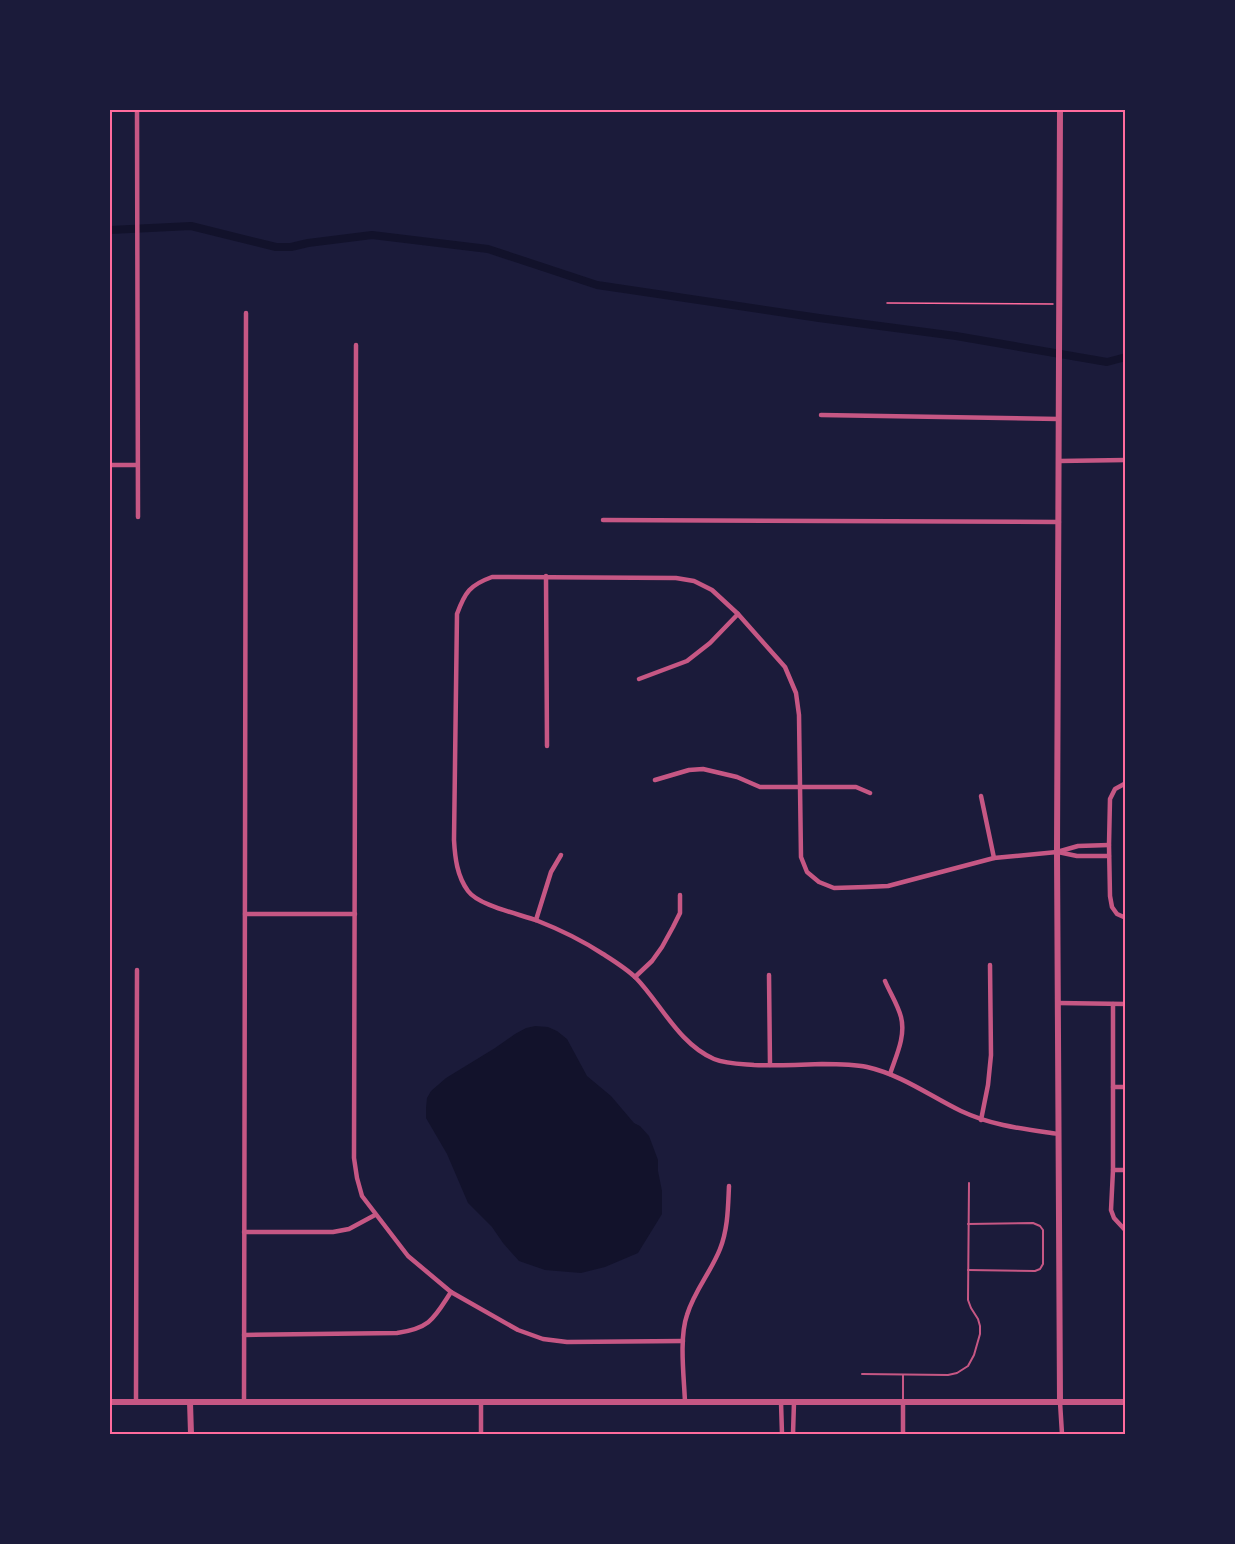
<svg xmlns="http://www.w3.org/2000/svg" width="1235" height="1544" viewBox="0 0 1235 1544" font-family="'IBM Plex Sans',sans-serif">
  <style>
    .water { fill: #12122b }
    .lines { fill: none; stroke-linecap: round; stroke-linejoin: round }
    .canal { stroke: #12122b; stroke-width: 8 }
    .path { stroke: #ff6b9d; stroke-width: 1.5 }
    .service { stroke: #c65784; stroke-width: 2 }
    .minor { stroke: #c65784; stroke-width: 4.5 }
    .tertiary { stroke: #c65784; stroke-width: 6 }
    .neatline { fill: none; stroke: #ff6b9d; stroke-width: 2 }
  </style>
  <rect width="100%" height="100%" fill="#1b1b3a"/>
  <path class="water" d="M535,1026L548,1027L557,1031L567,1039L587,1076L611,1096L634,1123L640,1126L649,1136L658,1160V1171L662,1191V1214L638,1253L605,1267L581,1273L545,1270L519,1261L503,1243L492,1227L468,1203L447,1154L426,1118V1108L427,1098L431,1091L446,1078L495,1048L515,1034L526,1028Z"/>
  <g class="lines">
    <path class="canal" d="M110,230L191,226L276,247H291L308,243L372,235L488,249L597,285L819,318L956,336L1107,362L1126,357"/>
    <path class="path" d="M887,303L1053,304"/>
    <g class="service">
      <path d="M968,1270L1035,1271L1040,1269L1043,1264V1230L1040,1226L1033,1223L968,1224"/>
      <path d="M862,1374L948,1375L957,1373L968,1366L974,1355L980,1334V1326L978,1319L971,1308L968,1300L969,1183"/>
      <path d="M903,1375V1400"/>
    </g>
    <g class="minor">
      <path d="M137,110L138,517"/>
      <path d="M356,345L354,1158L357,1178L362,1196L408,1256L451,1292L518,1330L543,1339L567,1342L683,1341"/>
      <path d="M821,415L1058,419"/>
      <path d="M1059,461L1126,460"/>
      <path d="M110,465H137"/>
      <path d="M603,520L1059,522"/>
      <path d="M546,576L547,746"/>
      <path d="M639,679L687,661L710,643L738,614"/>
      <path d="M655,780L689,770L703,769L737,777L760,787H856L870,793"/>
      <path d="M1126,783L1115,789L1110,799L1109,845L1110,896L1112,907L1117,914L1126,918"/>
      <path d="M981,796L994,858"/>
      <path d="M1058,852L1077,856H1109"/>
      <path d="M245,914H355"/>
      <path d="M536,920L551,872L561,855"/>
      <path d="M769,975L770,1065"/>
      <path d="M635,977L652,961L662,947L673,927L680,913V895"/>
      <path d="M885,981C890,993 898,1005 901,1017C906,1036 896,1056 890,1074"/>
      <path d="M1058,1003L1126,1004"/>
      <path d="M1113,1004V1170L1111,1210L1114,1218L1126,1231"/>
      <path d="M1113,1087H1126"/>
      <path d="M981,1120L988,1085L991,1055L990,965"/>
      <path d="M1058,1134C1024,1129 993,1126 961,1111C930,1096 902,1075 867,1067C853,1064 837,1064 822,1064C800,1065 777,1066 754,1065C741,1064 726,1064 714,1059C679,1044 661,1004 636,978C627,969 614,961 603,954C583,941 561,930 538,921C520,914 479,906 468,891C457,876 455,858 454,840L457,614C465,592 470,585 492,577L676,578L694,581L712,590L738,614L785,667L796,693L799,715L801,857L807,872L819,882L834,888L866,887L888,886L994,858L1057,852L1078,846L1109,845"/>
      <path d="M1113,1170H1126"/>
      <path d="M244,1232H333L349,1229L375,1215"/>
      <path d="M244,1335L397,1333C431,1328 434,1318 451,1292"/>
      <path d="M136,1402L137,970"/>
      <path d="M244,1402L246,313"/>
      <path d="M481,1402V1434"/>
      <path d="M685,1402C684,1377 679,1338 687,1315C694,1291 711,1272 720,1249C728,1229 728,1207 729,1186"/>
      <path d="M781,1402L782,1434"/>
      <path d="M1060,1402L1062,1434"/>
      <path d="M903,1403V1434"/>
      <path d="M793,1434L794,1402"/>
    </g>
    <g class="tertiary">
      <path d="M1060,110L1057,852L1060,1402"/>
      <path d="M110,1402H1126"/>
      <path d="M190,1402L191,1434"/>
    </g>
  </g>
  <rect width="1235" height="1544" fill="none" stroke="#1b1b3a" stroke-width="222"/>
  <rect x="111" y="111" width="1013" height="1322" class="neatline"/>
</svg>
